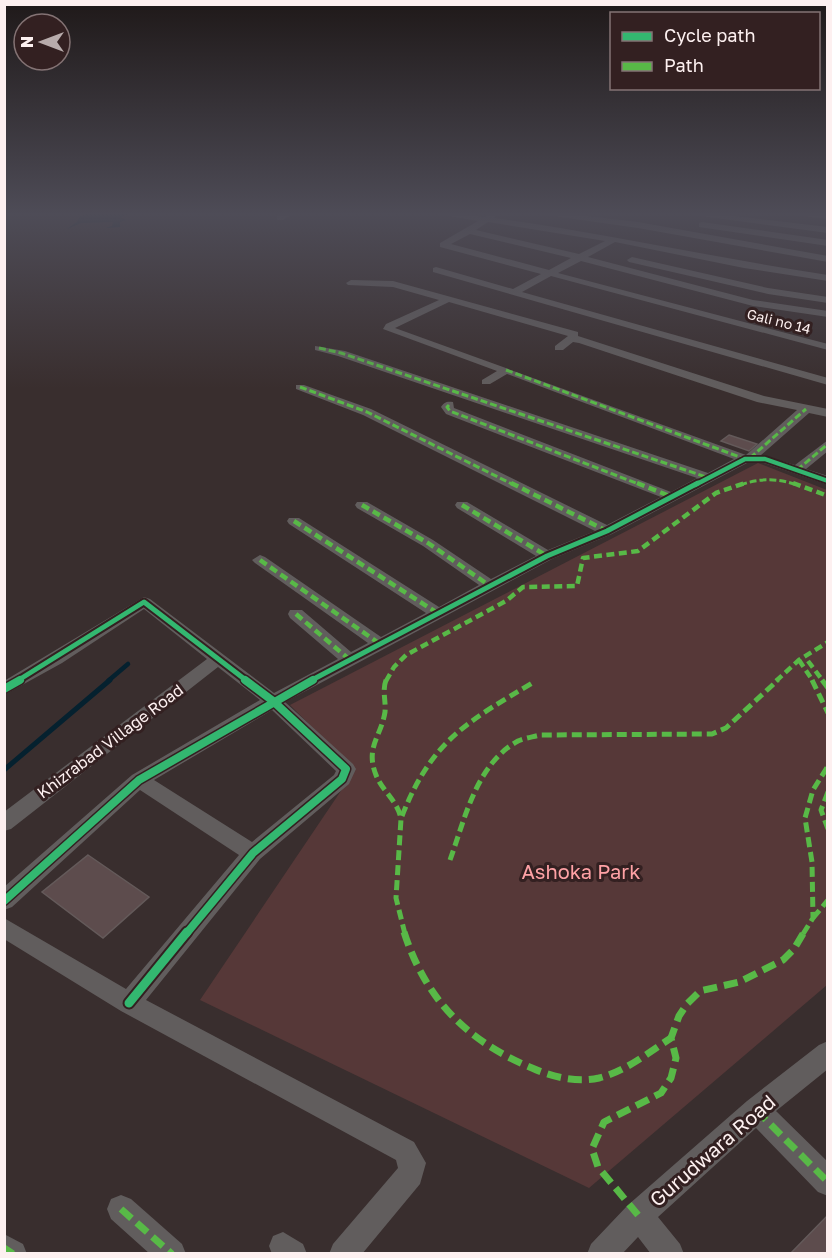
<svg xmlns="http://www.w3.org/2000/svg" width="832" height="1258" viewBox="0 0 832 1258" font-family="'Golos Text',sans-serif">
  <style>
    .green { fill: #563838 }
    .water { fill: #05212f }
    .lines { fill: none; stroke-linecap: round; stroke-linejoin: round }
    .stream-far1 { stroke: #05212f; stroke-width: 4.5 }
    .stream { stroke: #05212f; stroke-width: 5 }
    .building { fill: #5d4c4d; stroke: #645a5a; stroke-width: 1.5 }
    .street { fill: #615d5d; fill-rule: evenodd }
    .quiet-far3 { stroke: #58b947; stroke-width: 3; stroke-dasharray: 7 3; stroke-linecap: butt }
    .quiet-far2 { stroke: #58b947; stroke-width: 4.5; stroke-dasharray: 8 4.5; stroke-linecap: butt }
    .quiet-far1 { stroke: #58b947; stroke-width: 5; stroke-dasharray: 10 5; stroke-linecap: butt }
    .quiet { stroke: #58b947; stroke-width: 7; stroke-dasharray: 14 7; stroke-linecap: butt }
    .cycleway-far3-casing { stroke: #332021; stroke-width: 8 }
    .cycleway-far2-casing { stroke: #332021; stroke-width: 9 }
    .cycleway-far1-casing { stroke: #332021; stroke-width: 11 }
    .cycleway-casing { stroke: #332021; stroke-width: 13 }
    .cycleway-far3 { stroke: #33b770; stroke-width: 4.5 }
    .cycleway-far2 { stroke: #33b770; stroke-width: 5 }
    .cycleway-far1 { stroke: #33b770; stroke-width: 8 }
    .cycleway { stroke: #33b770; stroke-width: 9 }
    .labels { text-anchor: middle; dominant-baseline: central; stroke-width: 6; stroke-linejoin: round; paint-order: stroke }
    .far-street-label { font-size: 14px; fill: #fdf0f0; stroke: #332021 }
    .street-label { font-size: 16px; fill: #fdf0f0; stroke: #332021 }
    .near-park-label { font-size: 20px; fill: #fea1a5; stroke: #332021 }
    .near-street-label { font-size: 20px; fill: #fdf0f0; stroke: #332021 }
  </style>
  <rect width="100%" height="100%" fill="#392e2e"/>
  <path class="green" d="M758,463L827,490V985L589,1188L200,1000L355,770L290,705Z"/>
  <path class="water" d="M90,213H129L121,218L126,220L120,222V227L106,228L112,226L113,222L81,223L67,229L77,222L80,216Z"/>
  <g class="lines">
    <path class="stream-far1" d="M108,681L128,664"/>
    <path class="stream" d="M4,770L110,680"/>
  </g>
  <g class="building">
    <path d="M729,435L757,444L749,451L721,441Z"/>
    <path d="M88,855L149,897L103,938L42,892Z"/>
    <path d="M828,1215V1254H790Z"/>
  </g>
  <g class="lines">
    <g class="street">
      <path d="M285,213H295L283,220H277V216Z"/>
      <path d="M432,213H452L485,217L491,213H500L494,218C606,233 715,258 828,275V281L744,268L615,242L588,257L753,300L828,311V317L753,306L581,261L558,273L828,344V350L551,276L522,292L828,378V385L433,272V268L436,267L513,289L541,274L440,247V243L478,221ZM488,222L605,241L579,254L476,230ZM470,234L571,258L549,270L451,244Z"/>
      <path d="M542,213H562L638,222L828,256V262L638,228L546,215Z"/>
      <path d="M689,213H710L828,227V233L693,215Z"/>
      <path d="M790,213L828,214V219L794,215Z"/>
      <path d="M702,222L828,240V246L699,227V223Z"/>
      <path d="M632,257L768,288L828,297V303L768,294L629,262L627,260Z"/>
      <path d="M351,280L393,281L578,332V336L764,396L828,409V417L809,413L761,455L795,465L828,440V451L806,469L828,476V485L764,463H747L612,534L552,559L285,702L353,764L356,769L349,784L260,859L146,1000L414,1142L426,1163L420,1184L362,1254H329L333,1244L398,1168L396,1160L121,1011L4,939V918L126,989L239,855L140,790L12,907L4,910V887L132,775L260,700L218,667L11,829L4,831V812L207,659L144,609L62,663L4,695V681L144,597L150,599L274,693L338,659L290,618L288,614L290,610H302L351,652L368,643L255,563L252,560L260,555L265,557L381,637L426,613L289,524L287,521L289,518H299L439,607L479,585L423,546L357,508L355,505L357,502H367L433,540L491,579L536,556L457,508L455,505L457,502H467L548,550L595,531L363,415L296,389V385H304L371,409L607,525L661,497L446,414L441,407C444,402 447,401 453,402L454,408L671,492L697,478L338,356L315,350V346L345,351L708,473L734,459L507,374L490,384H482V380L497,371L383,329L386,324L439,300L393,287L348,285L346,283ZM449,302L568,336L555,346V350H563L573,342L579,343L757,402L797,410L746,455L395,328ZM272,710L336,771L334,775L252,842L154,780Z"/>
      <path d="M828,1041V1069L776,1111L828,1162V1196L818,1192L756,1128L658,1217L680,1244L684,1254H651L638,1237L622,1254H587L591,1244L628,1205L747,1101L819,1045Z"/>
      <path d="M121,1195L131,1199L182,1244L186,1254H150L111,1219L107,1209L111,1199Z"/>
      <path d="M283,1232L303,1244L307,1254H272L269,1246L273,1236Z"/>
      <path d="M4,1234L23,1244L27,1254H4Z"/>
    </g>
    <g class="quiet-far3">
      <path d="M319,348L341,353L709,478"/>
      <path d="M506,370L745,459"/>
      <path d="M300,387L367,412L514,485"/>
      <path d="M449,405L447,407L450,411L641,485"/>
      <path d="M750,458L806,409"/>
      <path d="M797,470L828,444"/>
      <path d="M740,485C760,478 777,478 797,485"/>
    </g>
    <g class="quiet-far2">
      <path d="M511,483L607,531"/>
      <path d="M637,483L672,497"/>
      <path d="M793,483L828,496"/>
      <path d="M362,505L428,543L490,586"/>
      <path d="M462,505L547,556"/>
      <path d="M294,521L439,614"/>
      <path d="M260,560L380,644"/>
      <path d="M296,614L350,660"/>
      <path d="M799,660L813,681"/>
      <path d="M808,661L823,681"/>
      <path d="M386,681L394,667L406,655L506,601L523,587L577,586L583,558L638,551L716,493L745,483"/>
      <path d="M776,681L799,660L828,642"/>
    </g>
    <g class="quiet-far1">
      <path d="M386,680C382,691 386,700 385,712C381,737 365,747 376,775C382,791 398,801 401,819L396,898L405,934"/>
      <path d="M812,680L828,713"/>
      <path d="M822,680L828,688"/>
      <path d="M828,792L821,810L828,829"/>
      <path d="M402,816C432,740 467,722 534,682"/>
      <path d="M450,860C465,819 476,764 518,741C524,738 533,737 540,735L712,734L726,728L778,680"/>
      <path d="M813,918L828,900"/>
      <path d="M803,934L813,918L812,862L805,818L813,790L828,766"/>
    </g>
    <g class="quiet">
      <path d="M404,932C426,1000 467,1041 532,1068C552,1077 577,1083 599,1078C626,1071 648,1053 671,1038"/>
      <path d="M756,1110L828,1182"/>
      <path d="M121,1209L172,1254"/>
      <path d="M638,1215L598,1167L592,1149L604,1122L661,1093L671,1078L676,1058L671,1038L679,1016L687,1004L700,991L739,982L783,960L794,949L804,932"/>
      <path d="M4,1248L13,1254"/>
    </g>
    <g class="cycleway-far3-casing">
      <path id="cycleway-far3" d="M695,485L745,459H765L828,481"/>
    </g>
    <g class="cycleway-far2-casing">
      <g id="cycleway-far2">
        <path d="M17,681L144,602L247,681"/>
        <path d="M310,681L547,556L607,531L698,483"/>
      </g>
    </g>
    <g class="cycleway-far1-casing">
      <g id="cycleway-far1">
        <path d="M4,689L20,680"/>
        <path d="M4,901L139,780L313,680"/>
        <path d="M186,934L253,853L342,779L346,769L273,701L245,680"/>
      </g>
    </g>
    <g class="cycleway-casing">
      <path id="cycleway" d="M129,1003L187,932"/>
    </g>
    <use href="#cycleway-far3" class="cycleway-far3"/>
    <use href="#cycleway-far2" class="cycleway-far2"/>
    <use href="#cycleway-far1" class="cycleway-far1"/>
    <use href="#cycleway" class="cycleway"/>
  </g>
  <linearGradient id="sky" x2="0" y2="1"><stop stop-color="#1f1919"/><stop offset="0.55" stop-color="#4e4c57"/><stop offset="1" stop-color="#4e4c57" stop-opacity="0"/></linearGradient>
  <rect width="832" height="389" fill="url(#sky)"/>
  <g class="labels">
    <g class="far-street-label">
      <text transform="translate(779 321) rotate(14)">Gali no 14</text>
    </g>
    <g class="street-label">
      <text transform="translate(110 741) rotate(-37)">Khizrabad Village Road</text>
    </g>
    <g class="near-park-label">
      <text x="581" y="871">Ashoka Park</text>
    </g>
    <g class="near-street-label">
      <text transform="translate(712 1150) rotate(-41)">Gurudwara Road</text>
    </g>
  </g>
  <rect width="832" height="1258" fill="none" stroke="#fdf0f0" stroke-width="12"/>
  <rect x="610" y="12" width="210" height="78" fill="#332021" stroke="#847374" stroke-width="1.5"/>
  <rect x="622" y="32" width="30" height="9" fill="#33b770" stroke="#847374" stroke-width="1.5"/>
  <text x="664" y="42" font-size="18" fill="#fdf0f0">Cycle path</text>
  <rect x="622" y="62" width="30" height="9" fill="#58b947" stroke="#847374" stroke-width="1.5"/>
  <text x="664" y="72" font-size="18" fill="#fdf0f0">Path</text>
  <g transform="translate(42 42) rotate(270)"><circle r="28" fill="#332021" stroke="#847374" stroke-width="1.5"/>
  <path d="M0-4.5L10 22L0 15L-10 22Z" fill="#b8acac"/>
  <text y="-9" font-size="16" font-weight="bold" text-anchor="middle" fill="#fdf0f0">N</text>
  </g>
</svg>
